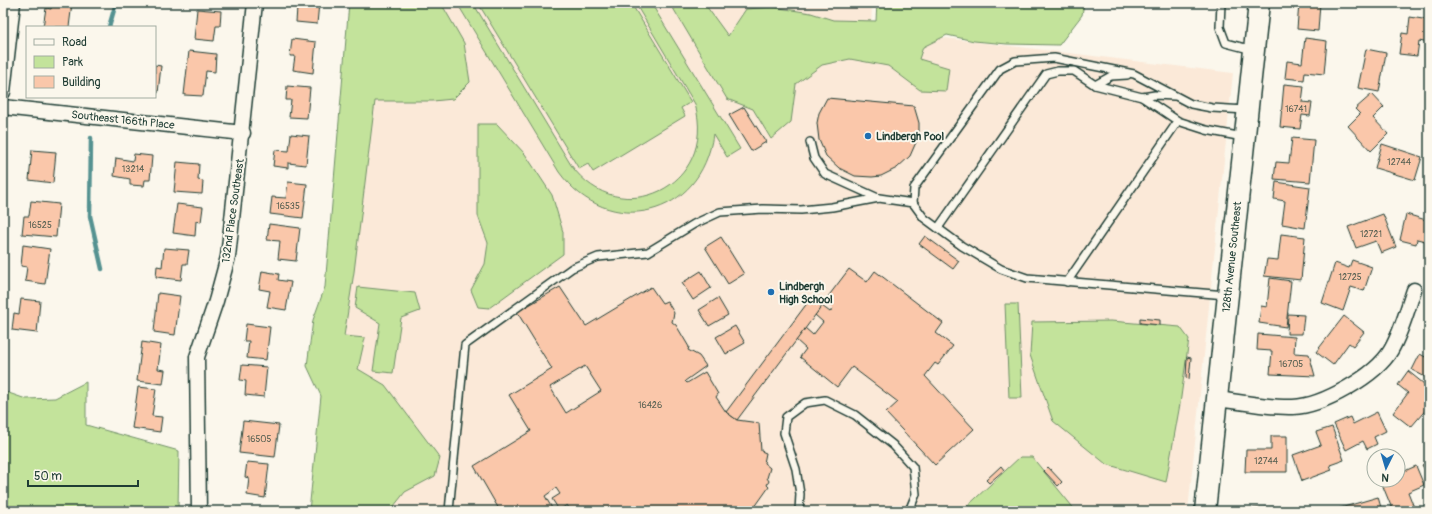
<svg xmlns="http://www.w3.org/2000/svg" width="1432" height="514" viewBox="0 0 1432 514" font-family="Pangolin,sans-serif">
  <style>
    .built { fill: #fbe9d8 }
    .green { fill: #c3e39b; stroke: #719068 }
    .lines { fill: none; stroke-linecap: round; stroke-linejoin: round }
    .stream { stroke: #559291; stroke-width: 4.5 }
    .building { fill: #fac7aa; stroke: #1f3d34; fill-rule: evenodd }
    .lane-casing { stroke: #1f3d34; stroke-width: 10 }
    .street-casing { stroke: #1f3d34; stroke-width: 17 }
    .secondary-casing { stroke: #1f3d34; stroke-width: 23 }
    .lane { stroke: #fbf7ec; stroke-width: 7 }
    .street { stroke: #fbf7ec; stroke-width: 14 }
    .secondary { stroke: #fbf7ec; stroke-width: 20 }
    .poi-dot { fill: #1f6fb2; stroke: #fbf7ec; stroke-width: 1.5 }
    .labels { text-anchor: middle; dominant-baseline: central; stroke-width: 4; stroke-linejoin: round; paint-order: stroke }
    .number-label { font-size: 9px; fill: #566052 }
    .street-label { font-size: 11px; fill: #1f3d34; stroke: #fbf7ec }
    .poi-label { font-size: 11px; font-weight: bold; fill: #1f3d34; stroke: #fbf7ec; text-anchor: start }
  </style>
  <rect width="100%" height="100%" fill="#fbf7ec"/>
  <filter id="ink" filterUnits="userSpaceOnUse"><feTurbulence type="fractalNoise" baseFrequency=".025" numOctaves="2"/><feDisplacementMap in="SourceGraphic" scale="8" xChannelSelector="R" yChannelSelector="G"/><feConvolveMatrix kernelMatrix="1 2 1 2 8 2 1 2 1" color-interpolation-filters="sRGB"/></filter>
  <g filter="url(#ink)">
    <path class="built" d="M361,3H872L871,29L1233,73L1188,511H309Z"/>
    <g class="green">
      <path d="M349,3H441L464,43L470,82L453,99L433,101H375L354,272L344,336L365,338L358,369L385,385L440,458L435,476L405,492L390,511H309L321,396L307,366L313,320L325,287Z"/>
      <path d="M457,3H473L571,165C620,233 718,186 695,104L635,3H651L740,149L727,157L713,134C702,218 608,240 559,172Z"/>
      <path d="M478,3H631L691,102L681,108L685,116L593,172L588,164L579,169Z"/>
      <path d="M670,3H704L728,36L746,9L773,7L811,13L833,20L876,21L877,3H1084L1082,15L1059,45L1007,44L974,41L947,35L923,47L919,59L949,68L946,91L920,90L888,66L850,59L822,65L796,84L791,122L771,139L753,109L727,99Z"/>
      <path d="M478,124H497L525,154L552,195L563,232V254L489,308L478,307L471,290L485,264L488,243L478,216Z"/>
      <path d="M358,287L415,293L420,311L401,318L393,373L373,371L380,323L355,308Z"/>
      <path d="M1005,304H1018L1022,398H1009Z"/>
      <path d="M1111,321L1180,327L1189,339L1180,404L1166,482L1106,464L1053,421L1030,355L1032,322Z"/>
      <path d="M86,382V425L179,451L178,511H5L3,508V391L26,399L55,398Z"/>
      <path d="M1020,457H1032L1076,511H962Z"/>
    </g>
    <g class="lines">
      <g class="stream">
        <path d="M109,27L116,3"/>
        <path d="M91,138L90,216L102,269"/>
      </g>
    </g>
    <g class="building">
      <path d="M52,3H72L69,27H43L46,8L51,9Z"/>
      <path d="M292,3H319L317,24L296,22L297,8L292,7Z"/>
      <path d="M1299,3H1320L1318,31L1297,29Z"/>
      <path d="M197,9L221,11L220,26H216L214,41L194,39Z"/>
      <path d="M1410,17L1429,20V43L1419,41L1417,56L1399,54L1402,33L1408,34Z"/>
      <path d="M1305,38L1327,41L1324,74L1305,72L1304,80L1285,78L1287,61L1302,63Z"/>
      <path d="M292,39L316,42L313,73L293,70L295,56H290Z"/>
      <path d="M1366,49L1386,53L1379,92L1358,88Z"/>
      <path d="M189,51L216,54L215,72L206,71L203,96L184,95Z"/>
      <path d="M155,65L161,66L158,93H155Z"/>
      <path d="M1284,84L1304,86L1302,102L1312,103L1310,116L1302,115L1300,129L1280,127Z"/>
      <path d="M287,86L310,88L307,118L289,117L291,100H286Z"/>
      <path d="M1372,94L1384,107L1373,118L1388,134L1371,151L1348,126L1360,114L1355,109Z"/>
      <path d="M827,98L914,106L919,123V131L917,140L910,156L897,168L881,176L872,177L855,176L839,168L826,156L819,140L817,123L819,113Z"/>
      <path d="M744,107L766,142L751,151L729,115Z"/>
      <path d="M291,134L309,136L306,165L288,163V168L273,166L275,150L289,151Z"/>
      <path d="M1292,138L1314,140L1310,182L1274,179L1276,162L1289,163Z"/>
      <path d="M1382,144L1422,157L1415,180L1375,168Z"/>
      <path d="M32,150L56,152L53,183L29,180Z"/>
      <path d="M134,154L152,156L150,180H145L144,186L130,185V179L114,176L116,158L133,161Z"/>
      <path d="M177,162L199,164L198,180L203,181L202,194L174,192Z"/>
      <path d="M288,182L307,184L303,218L270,214L272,197L286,198Z"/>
      <path d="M1276,182L1310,187L1305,228L1282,224L1285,201L1274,199Z"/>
      <path d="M31,201L59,204L56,237L22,234L24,216H29Z"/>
      <path d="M177,204L203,207L201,222L196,221L195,236L173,233Z"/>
      <path d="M1427,213H1429V242L1417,239L1416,244L1400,240L1406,214L1426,220Z"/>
      <path d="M1383,214L1396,247L1381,253L1376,241L1356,248L1348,227Z"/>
      <path d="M269,224L300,228L296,261L278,259L280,241L267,240Z"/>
      <path d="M1281,234L1305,237L1301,280L1264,276L1267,259L1278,260Z"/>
      <path d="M925,236L959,261L953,269L919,244Z"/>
      <path d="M721,237L744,274L728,284L705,247Z"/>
      <path d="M23,245L50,249L45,284L25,281L27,267L21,266Z"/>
      <path d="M164,248L189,250L187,264H183L181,280L156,277L157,266L162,267Z"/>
      <path d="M1352,260L1372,267L1364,291L1351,287L1343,311L1322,303L1335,263L1349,268Z"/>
      <path d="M849,269L867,282L875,271L943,323L936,333L953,346L938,365L935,363L925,376L974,429L935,465L886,413L898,402L852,367L837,387L800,357L806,349L796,340L805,328L813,335L823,322L815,315L822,306L830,312L833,308L829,305L827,298Z"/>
      <path d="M262,271L279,274L278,280L291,282L286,310L267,307L270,291L259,289Z"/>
      <path d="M701,271L711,288L693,300L682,283Z"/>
      <path d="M1270,278L1291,281L1286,327L1259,323L1261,306L1267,307Z"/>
      <path d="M560,287L586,326L651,287L662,303L667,301L674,313L672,322L676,325L689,347L688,350L699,356L706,366L685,381L687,383L705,372L718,394L716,397L726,412L737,420L759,423L761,451L766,453L764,463L770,468L767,478L769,481L767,485L769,487L752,511H571L567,505L559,510L552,499L560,494L556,488L545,496L553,510L552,511H500L474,466L531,431L509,395L552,369L517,312ZM585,366L601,391L566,413L550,387Z"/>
      <path d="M158,293L180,296L175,335L154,332Z"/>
      <path d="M718,298L728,315L709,326L699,310Z"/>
      <path d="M811,298L822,306L737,420L726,412Z"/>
      <path d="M21,299L40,301L37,333L12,330L14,313L19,314Z"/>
      <path d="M1288,314L1304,315L1302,334H1287Z"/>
      <path d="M1344,316L1364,332L1353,346L1349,343L1333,365L1316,352Z"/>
      <path d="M1140,318L1160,320V325L1140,323Z"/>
      <path d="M246,324L270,327L266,360L247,358L249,341H244Z"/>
      <path d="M735,326L745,343L726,354L716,337Z"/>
      <path d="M1258,334L1295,337L1294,353L1309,354L1315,376L1270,374L1272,351L1257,350Z"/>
      <path d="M142,342L161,345L158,369L165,370L163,384L137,381Z"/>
      <path d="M1420,354L1429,359V379L1412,370Z"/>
      <path d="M1187,357L1191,358L1189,379L1186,378Z"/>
      <path d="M242,365L267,367L264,397L245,395L246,381L240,380Z"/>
      <path d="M1408,371L1429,388V406L1411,427L1393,413L1408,393L1398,385Z"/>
      <path d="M138,387L156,389L152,416L162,417L160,432L132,428Z"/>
      <path d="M1377,412L1386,431L1374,437L1377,444L1367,449L1363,441L1346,450L1334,424L1350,417L1353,424Z"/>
      <path d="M243,421L279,425L275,457L239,453Z"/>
      <path d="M1332,427L1344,460L1330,465L1332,470L1302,481L1293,455L1321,445L1316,432Z"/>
      <path d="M1271,436H1287V472H1245L1246,450H1271Z"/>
      <path d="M1429,461V477L1422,465Z"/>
      <path d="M247,462L269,464L265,498L247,495L249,478L245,477Z"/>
      <path d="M1001,466L1004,470L989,483L986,480Z"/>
      <path d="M1416,466L1424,485L1408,492L1415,510L1393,511L1382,484L1391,480H1398V467L1400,473Z"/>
      <path d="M1048,467L1062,482L1058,486L1044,471Z"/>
      <path d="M1378,497L1382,511H1338L1337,509Z"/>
      <path d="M1286,506V511H1241V509Z"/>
    </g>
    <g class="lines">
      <g class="lane-casing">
        <g id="lane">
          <path d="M1221,3L1220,27L1226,43L1253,50"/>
          <path d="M1095,85L1111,76L1127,75"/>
          <path d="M1142,97L1155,95L1174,96"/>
          <path d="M810,142L814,158L825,174L878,198"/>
          <path d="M938,228L1046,74L1058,71H1074L1095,85L1142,97L1178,121L1206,130L1243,137"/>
          <path d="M1067,282L1178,121"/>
          <path d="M1226,295L1027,278L1001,269L962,246L924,218L913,203L914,188L1000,69L1015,61L1054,58L1134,74L1191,104L1212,108L1246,110"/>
          <path d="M449,511L465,345L572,268L598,257L648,252L694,224L720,212L763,209L801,210L832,207L879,198L913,203"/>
          <path d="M799,511L800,494L796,469L784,433L786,417L805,403L825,400L855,415L893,445L913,467L916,494L909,511"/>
        </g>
      </g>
      <g class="street-casing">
        <g id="street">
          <path d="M3,92L13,3"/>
          <path d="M3,107L243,133"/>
          <path d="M1217,399C1242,402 1268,408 1293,407C1322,406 1376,376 1391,350C1402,331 1407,310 1414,290"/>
          <path d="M199,511L197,357L216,301L228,257L255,3"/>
        </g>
      </g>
      <g class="secondary-casing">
        <path id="secondary" d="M1205,511L1259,3"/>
      </g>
      <use href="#lane" class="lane"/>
      <use href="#street" class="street"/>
      <use href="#secondary" class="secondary"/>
    </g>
  </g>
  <g class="poi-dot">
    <circle cx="868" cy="136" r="4"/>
    <circle cx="771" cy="292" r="4"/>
  </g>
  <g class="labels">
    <g class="number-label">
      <text x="1296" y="109">16741</text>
      <text x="1399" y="162">12744</text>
      <text x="133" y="169">13214</text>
      <text x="288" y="206">16535</text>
      <text x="40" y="225">16525</text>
      <text x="1371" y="234">12721</text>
      <text x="1350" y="277">12725</text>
      <text x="1291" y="364">16705</text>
      <text x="650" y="405">16426</text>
      <text x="259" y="439">16505</text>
      <text x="1266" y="461">12744</text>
    </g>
    <g class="street-label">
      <text transform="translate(123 120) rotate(6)">Southeast 166th Place</text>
      <text transform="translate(233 211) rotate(-82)">132nd Place Southeast</text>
      <text transform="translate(1232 257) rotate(-84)">128th Avenue Southeast</text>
    </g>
    <g class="poi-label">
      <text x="876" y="136">Lindbergh Pool</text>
      <text x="779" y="286">Lindbergh<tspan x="779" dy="13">High School</tspan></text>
    </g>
  </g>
  <rect width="1432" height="514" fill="none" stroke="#fbf7ec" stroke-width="16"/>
  <rect x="8" y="8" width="1416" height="498" fill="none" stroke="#1f3d34" stroke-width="1.5" filter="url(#ink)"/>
  <rect x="26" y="26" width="130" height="72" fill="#fbf7ec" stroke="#a3ada2"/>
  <rect x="34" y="39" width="20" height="6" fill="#fbf7ec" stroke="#a3ada2"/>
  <text x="62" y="46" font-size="12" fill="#1f3d34">Road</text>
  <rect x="34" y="56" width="20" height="12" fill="#c3e39b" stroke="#a3ada2"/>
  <text x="62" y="66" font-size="12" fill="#1f3d34">Park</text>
  <rect x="34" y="76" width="20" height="12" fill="#fac7aa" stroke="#a3ada2"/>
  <text x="62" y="86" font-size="12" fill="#1f3d34">Building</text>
  <g transform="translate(1386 468) rotate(185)"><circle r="19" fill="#fbf7ec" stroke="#a3ada2"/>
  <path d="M0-3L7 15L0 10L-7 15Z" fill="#1f6fb2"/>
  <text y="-6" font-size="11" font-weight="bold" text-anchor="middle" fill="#1f3d34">N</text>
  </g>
  <path d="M28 480v6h110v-6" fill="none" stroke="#1f3d34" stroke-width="2"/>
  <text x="34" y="480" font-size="12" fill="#1f3d34" stroke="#fbf7ec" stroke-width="3" paint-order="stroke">50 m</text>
</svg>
